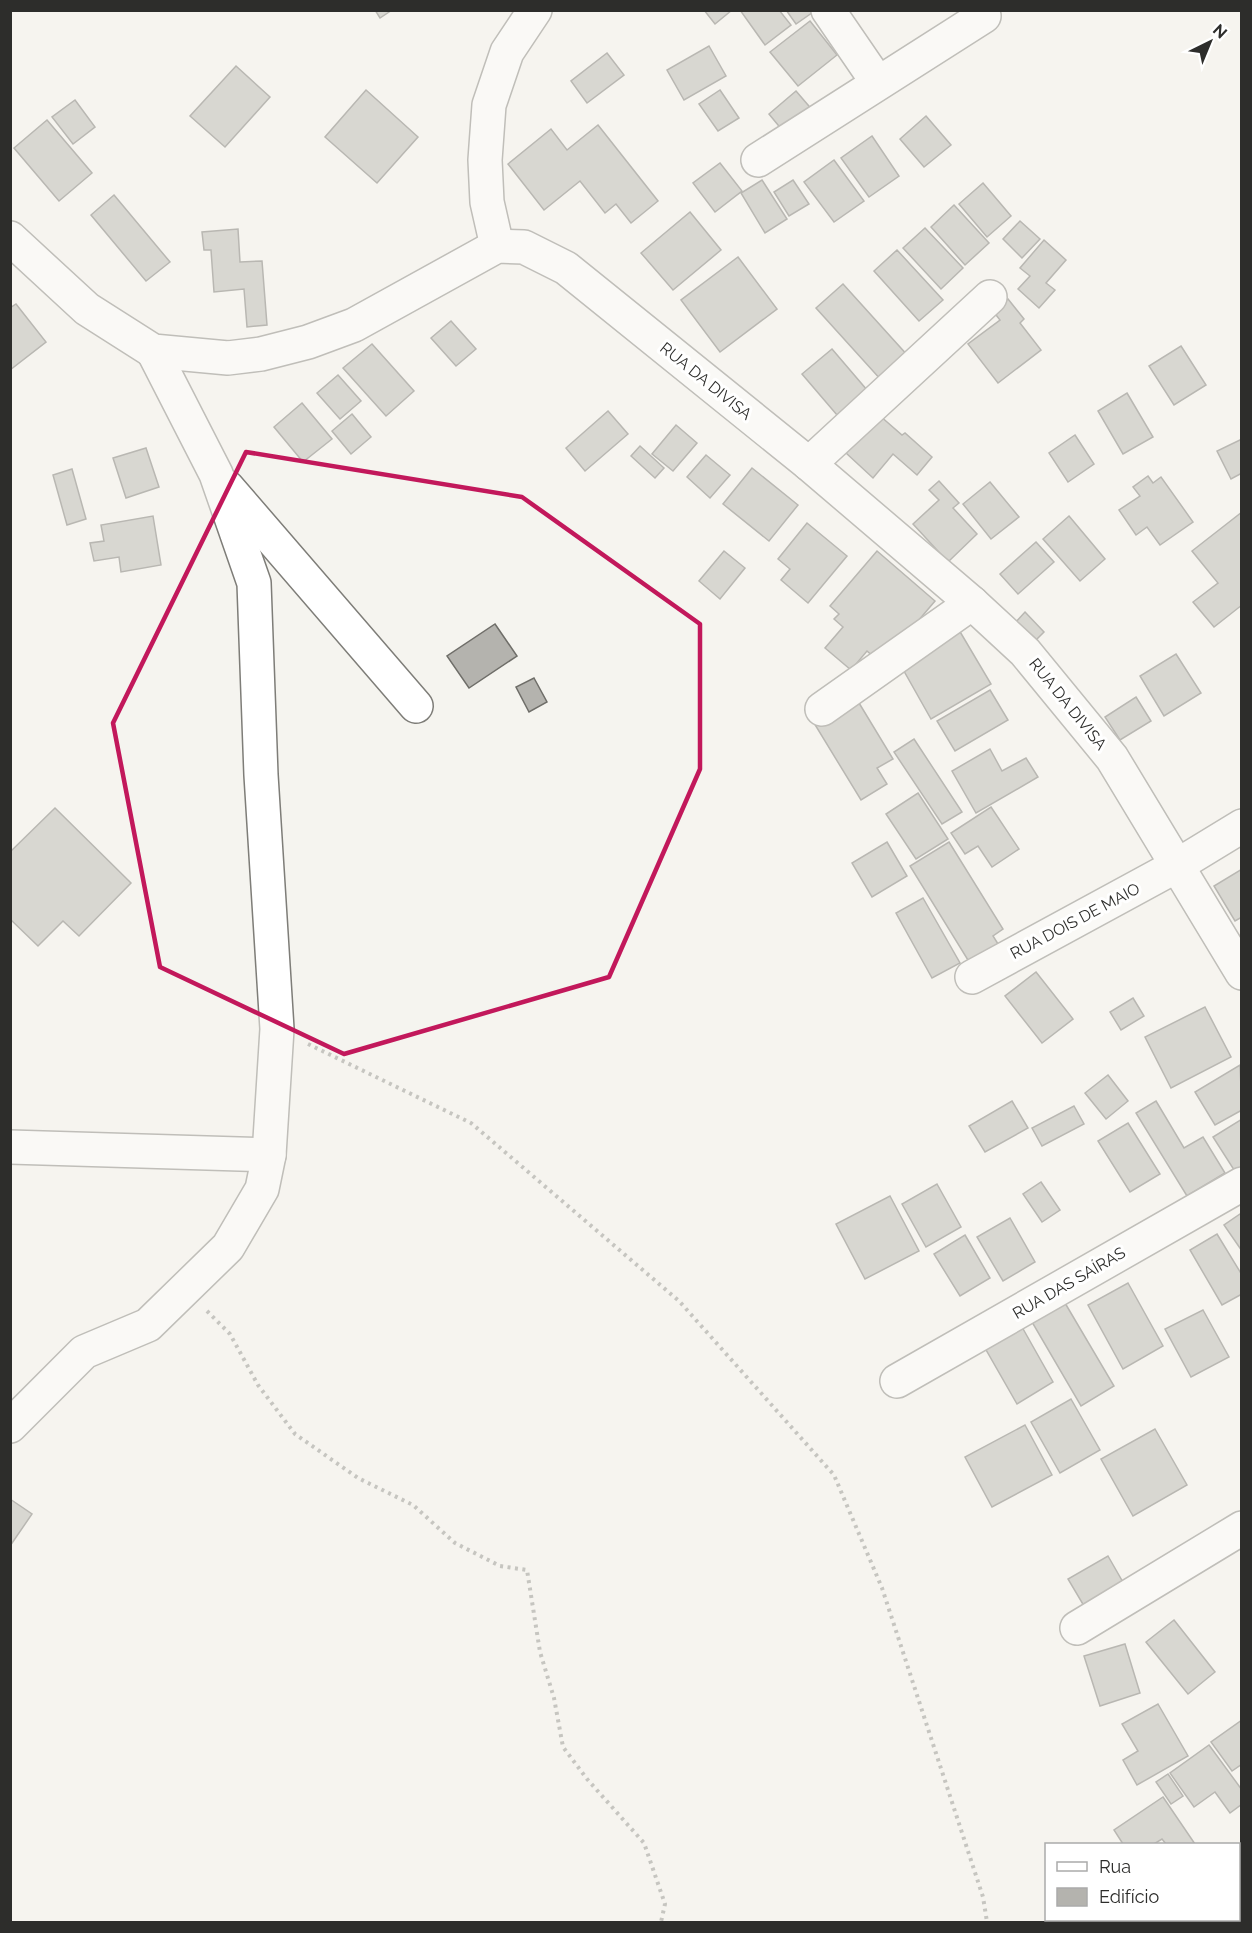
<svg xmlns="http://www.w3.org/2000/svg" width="1252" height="1933" viewBox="0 0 1252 1933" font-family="Raleway,sans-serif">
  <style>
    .building { fill: #b4b3ae; stroke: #6f6e69; stroke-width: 1.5 }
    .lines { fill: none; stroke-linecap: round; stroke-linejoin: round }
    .minor-casing { stroke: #7e7d78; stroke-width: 36 }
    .path { stroke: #8c8c88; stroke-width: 4; stroke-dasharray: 3 4.5; stroke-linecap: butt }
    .minor { stroke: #fff; stroke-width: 33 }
    .marked { fill: none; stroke: #c2185b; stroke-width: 4.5; stroke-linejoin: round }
    .labels { text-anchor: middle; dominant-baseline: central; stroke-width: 6; stroke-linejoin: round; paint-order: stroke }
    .street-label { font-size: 16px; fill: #2d2d2b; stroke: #fff }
  </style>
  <rect width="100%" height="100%" fill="#f5f4ef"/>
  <g class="building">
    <path d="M375,10H392L380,18Z"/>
    <path d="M704,10H732L715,24Z"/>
    <path d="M740,10H779L791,25L765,45Z"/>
    <path d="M786,10H816L796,24Z"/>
    <path d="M810,21L837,55L798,86L770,52Z"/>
    <path d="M709,46L726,76L684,100L667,70Z"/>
    <path d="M607,53L624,75L587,103L571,81Z"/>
    <path d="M236,66L270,97L225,147L190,116Z"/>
    <path d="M366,90L418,137L377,183L325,137Z"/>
    <path d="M720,90L739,118L718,131L699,104Z"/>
    <path d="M796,91L814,112L787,136L769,114Z"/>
    <path d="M75,100L95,127L73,144L52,117Z"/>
    <path d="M926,116L951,145L924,167L900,139Z"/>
    <path d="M47,120L92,173L59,201L14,148Z"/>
    <path d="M598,125L658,201L631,223L616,204L605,213L580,181L544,210L508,164L551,129L567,150Z"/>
    <path d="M872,136L899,176L869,197L841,158Z"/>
    <path d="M834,160L864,201L834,222L804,182Z"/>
    <path d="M720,163L742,191L715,212L693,183Z"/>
    <path d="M762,180L787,219L765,233L741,193Z"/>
    <path d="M793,180L809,204L789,216L774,192Z"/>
    <path d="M983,183L1011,216L987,237L959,204Z"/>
    <path d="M114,195L170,262L146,281L91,215Z"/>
    <path d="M954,205L989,243L965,265L931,227Z"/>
    <path d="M690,212L721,250L673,290L641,253Z"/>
    <path d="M1020,221L1040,239L1022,258L1003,239Z"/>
    <path d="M925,228L963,268L941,289L903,248Z"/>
    <path d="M238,229L240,262L262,261L267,325L247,327L244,289L214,292L211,250H204L202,232Z"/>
    <path d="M1044,240L1066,260L1046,283L1055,290L1039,308L1018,289L1030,276L1020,268Z"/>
    <path d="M897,250L943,300L919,321L874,271Z"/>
    <path d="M738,257L777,309L720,352L681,300Z"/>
    <path d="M843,284L909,357L882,381L816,308Z"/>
    <path d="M1008,299L1024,319L1020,323L1041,350L998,383L968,344L1000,320L993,311Z"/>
    <path d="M16,304L46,342L10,370V308Z"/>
    <path d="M451,321L476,349L456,366L431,338Z"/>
    <path d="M372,344L414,391L386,416L343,368Z"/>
    <path d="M1181,346L1206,385L1174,405L1149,366Z"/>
    <path d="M832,349L867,390L837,415L802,374Z"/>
    <path d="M338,375L361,401L340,419L317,393Z"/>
    <path d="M1127,393L1153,437L1123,454L1098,411Z"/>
    <path d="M302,403L332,439L303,462L274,427Z"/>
    <path d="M608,411L628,434L585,471L566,448Z"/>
    <path d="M352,414L371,437L351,454L332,431Z"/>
    <path d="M879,415L902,435L905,433L932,457L917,475L893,454L873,478L846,453Z"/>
    <path d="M676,425L697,443L673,471L652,454Z"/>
    <path d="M1075,435L1094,464L1068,482L1049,453Z"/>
    <path d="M1242,439V473L1231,479L1217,451Z"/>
    <path d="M640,446L664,468L655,478L631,456Z"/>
    <path d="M146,448L159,487L126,498L113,458Z"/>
    <path d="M706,455L730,475L710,498L687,477Z"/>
    <path d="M752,468L798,505L769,541L723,504Z"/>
    <path d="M72,469L86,519L67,525L53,475Z"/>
    <path d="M1148,476L1153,483L1161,477L1193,522L1160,545L1147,527L1136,535L1119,510L1140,496L1133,487Z"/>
    <path d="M939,481L959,503L953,508L977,534L948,562L913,524L939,500L929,490Z"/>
    <path d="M990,482L1019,517L991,539L963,504Z"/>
    <path d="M1242,512V605L1214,627L1193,602L1218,583L1192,551Z"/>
    <path d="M153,516L161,565L121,572L119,557L94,561L90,543L104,541L101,525Z"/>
    <path d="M1069,516L1105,559L1080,581L1043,539Z"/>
    <path d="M807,523L847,556L808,603L781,580L790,569L778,559Z"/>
    <path d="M1036,542L1054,562L1018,594L1000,574Z"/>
    <path d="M724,551L745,568L720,599L699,581Z"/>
    <path d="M877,551L935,601L889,655L875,658L867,651L851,670L825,648L843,627L834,619L839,614L830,606Z"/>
    <path d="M1025,612L1044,632L1034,642L1015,623Z"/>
    <path d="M495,624L517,656L469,688L447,656Z"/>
    <path d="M959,630L991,684L931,719L900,664Z"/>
    <path d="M1176,654L1201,693L1164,716L1140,676Z"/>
    <path d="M534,678L547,702L529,712L516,687Z"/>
    <path d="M990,690L1008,720L955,751L937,721Z"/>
    <path d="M1136,697L1151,721L1120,740L1105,717Z"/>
    <path d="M856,698L893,759L877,768L887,784L861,800L814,723Z"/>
    <path d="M914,739L962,812L942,824L894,752Z"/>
    <path d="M990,749L1002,771L1026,758L1038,777L976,813L952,771Z"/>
    <path d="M918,793L948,839L916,859L886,814Z"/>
    <path d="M991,807L1019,849L992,867L978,846L965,854L951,833Z"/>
    <path d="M55,808L131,883L79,936L63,921L38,946L10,919V852Z"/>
    <path d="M887,842L907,876L872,897L852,863Z"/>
    <path d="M949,842L1003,929L993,936L1000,947L971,965L910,866Z"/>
    <path d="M1242,869V917L1235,921L1214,886Z"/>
    <path d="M923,898L960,963L932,978L896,913Z"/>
    <path d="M1036,972L1073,1019L1042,1043L1005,996Z"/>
    <path d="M1133,998L1144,1016L1121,1030L1110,1012Z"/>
    <path d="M1205,1007L1231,1057L1171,1088L1145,1037Z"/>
    <path d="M1240,1065L1242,1110L1215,1125L1195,1092Z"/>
    <path d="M1108,1075L1128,1101L1106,1119L1085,1093Z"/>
    <path d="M1012,1101L1028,1128L985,1152L969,1126Z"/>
    <path d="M1156,1101L1184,1148L1203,1137L1225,1173L1187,1196L1136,1113Z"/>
    <path d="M1074,1106L1084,1124L1042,1146L1032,1128Z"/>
    <path d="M1242,1119V1169L1236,1173L1213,1137Z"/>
    <path d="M1128,1123L1160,1174L1130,1192L1098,1141Z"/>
    <path d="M1041,1182L1060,1210L1042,1222L1023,1194Z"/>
    <path d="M937,1184L961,1227L926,1247L902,1204Z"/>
    <path d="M890,1196L919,1251L865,1279L836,1224Z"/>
    <path d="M1240,1214L1242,1217V1251L1224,1225Z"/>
    <path d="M1010,1218L1035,1262L1003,1281L977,1237Z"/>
    <path d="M1217,1234L1242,1275V1294L1222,1305L1190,1250Z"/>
    <path d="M965,1235L990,1278L960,1296L934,1254Z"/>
    <path d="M1128,1283L1163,1346L1123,1369L1088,1305Z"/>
    <path d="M1065,1303L1114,1386L1081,1406L1032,1322Z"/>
    <path d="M1203,1310L1229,1357L1191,1377L1165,1329Z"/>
    <path d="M1022,1327L1053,1382L1017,1404L985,1348Z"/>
    <path d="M1071,1399L1100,1450L1060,1473L1031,1422Z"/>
    <path d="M1025,1425L1052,1475L992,1507L965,1457Z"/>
    <path d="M1155,1429L1187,1485L1133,1516L1101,1459Z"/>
    <path d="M10,1499L32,1514L10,1546Z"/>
    <path d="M1108,1556L1124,1584L1084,1606L1068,1579Z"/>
    <path d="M1174,1620L1215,1672L1188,1694L1146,1642Z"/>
    <path d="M1125,1644L1140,1693L1100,1706L1084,1656Z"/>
    <path d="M1158,1704L1188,1756L1137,1785L1123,1760L1138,1751L1122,1724Z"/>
    <path d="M1242,1720V1764L1232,1771L1211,1742Z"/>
    <path d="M1209,1745L1242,1790V1804L1230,1813L1215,1792L1194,1807L1170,1773Z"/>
    <path d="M1168,1774L1183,1796L1171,1804L1156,1782Z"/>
    <path d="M1163,1797L1195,1844H1166L1162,1839L1154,1844H1123L1114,1830Z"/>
    <path d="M1173,1920H1194L1189,1922H1174Z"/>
  </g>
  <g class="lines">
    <g class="minor-casing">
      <g id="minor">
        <path d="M828,10L878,83"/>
        <path d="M758,160L984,16"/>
        <path d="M10,238L87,309L153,351L228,358L261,354L308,342L354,325L497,246L524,247L566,268L809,464L972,603L1025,652L1112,758L1242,973"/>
        <path d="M497,246L487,202L485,160L489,105L507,52L535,10"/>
        <path d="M809,464L990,297"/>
        <path d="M227,487L416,706"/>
        <path d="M822,709L972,603"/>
        <path d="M972,977L1178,865L1242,826"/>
        <path d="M10,1147L269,1155"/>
        <path d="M897,1381L1242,1184"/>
        <path d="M10,1426L84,1352L148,1325L228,1247L262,1189L269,1155L277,1029L261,775L254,583L216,474L153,351"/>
        <path d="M1077,1628L1242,1528"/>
        <path d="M1239,1922L1242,1920"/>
      </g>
    </g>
    <g class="path">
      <path d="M308,1044L471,1123L679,1301L834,1475L882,1588L983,1897L987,1922"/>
      <path d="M207,1311L230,1334L258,1385L295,1434L358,1478L413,1505L455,1543L500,1566L527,1570L540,1652L554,1698L563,1747L587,1779L644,1843L665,1904L661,1922"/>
    </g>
    <use href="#minor" class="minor"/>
  </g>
  <path d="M0 0H1252V1933H0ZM246,452L522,497L700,624V769L609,977L344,1054L160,967L113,723Z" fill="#f5f4ef" fill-opacity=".55" fill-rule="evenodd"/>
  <path class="marked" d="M246,452L522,497L700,624V769L609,977L344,1054L160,967L113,723Z"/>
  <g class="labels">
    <g class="street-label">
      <text transform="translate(706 381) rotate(39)">RUA DA DIVISA</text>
      <text transform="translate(1068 704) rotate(51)">RUA DA DIVISA</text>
      <text transform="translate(1075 921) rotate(-28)">RUA DOIS DE MAIO</text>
      <text transform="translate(1069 1283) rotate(-30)">RUA DAS SAÍRAS</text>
    </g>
  </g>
  <rect width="1252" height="1933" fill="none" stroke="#2d2d2b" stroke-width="24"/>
  <rect x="1045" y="1843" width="195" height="78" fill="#ffffff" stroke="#ababaa" stroke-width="1.5"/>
  <rect x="1057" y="1862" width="30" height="9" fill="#ffffff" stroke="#ababaa" stroke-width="1.5"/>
  <text x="1099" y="1873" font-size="18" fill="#2d2d2b">Rua</text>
  <rect x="1057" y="1888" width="30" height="18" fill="#b4b3ae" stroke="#ababaa" stroke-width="1.5"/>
  <text x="1099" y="1903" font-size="18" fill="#2d2d2b">Edifício</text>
  <g transform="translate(1210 42) rotate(43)" stroke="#ffffff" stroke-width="4.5" paint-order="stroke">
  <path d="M0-4.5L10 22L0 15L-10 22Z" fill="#2d2d2b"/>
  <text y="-9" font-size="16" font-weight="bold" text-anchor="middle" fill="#2d2d2b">N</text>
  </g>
</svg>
